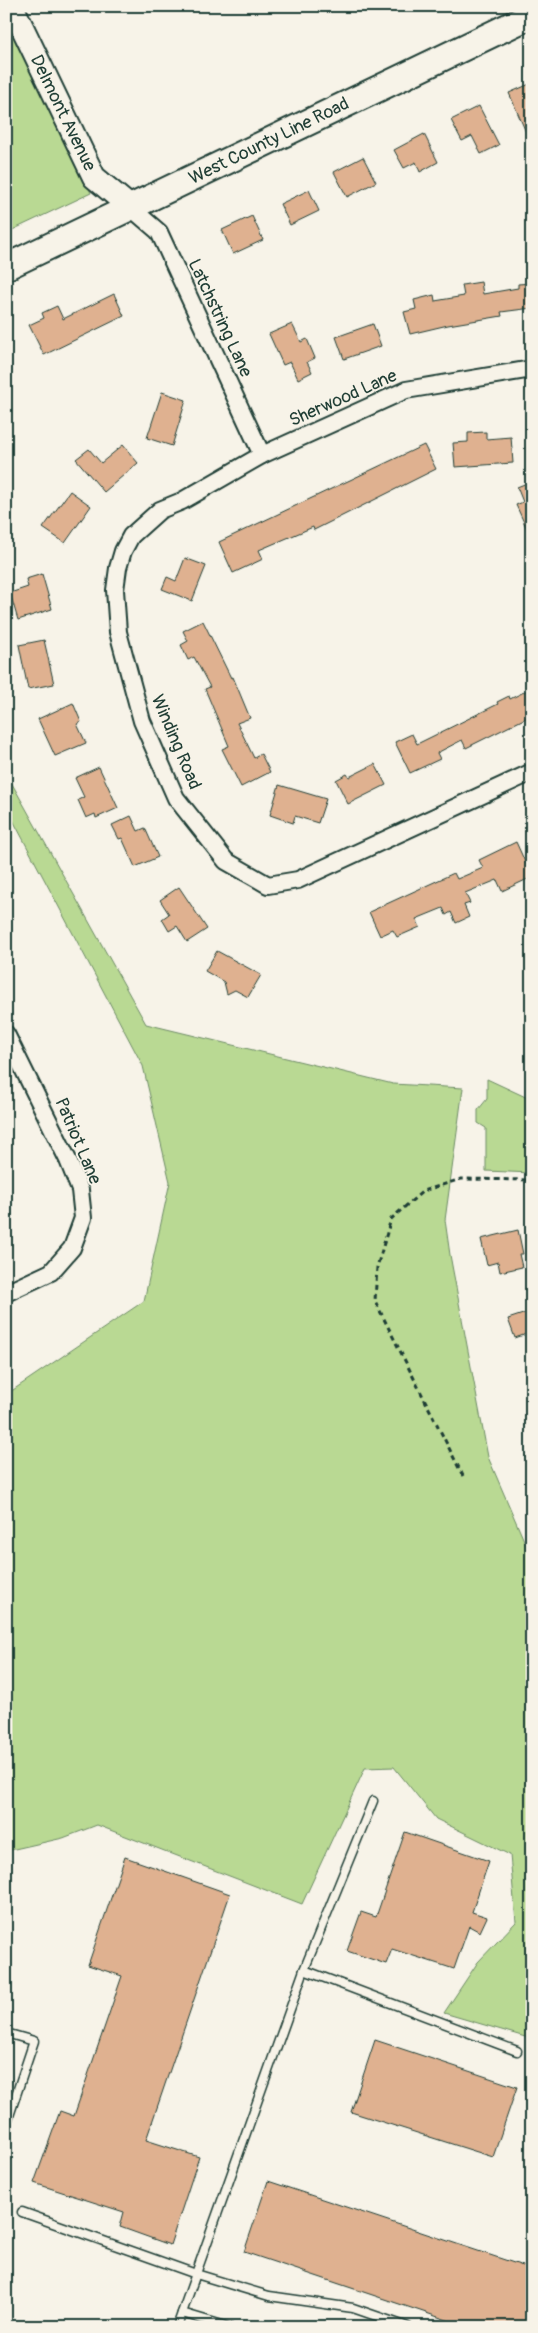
<svg xmlns="http://www.w3.org/2000/svg" width="538" height="2333" viewBox="0 0 538 2333" font-family="Pangolin,sans-serif">
  <style>
    .green { fill: #b9d993; stroke: #6c8b64 }
    .building { fill: #dfb190; stroke: #1f3d34 }
    .lines { fill: none; stroke-linecap: round; stroke-linejoin: round }
    .lane-casing { stroke: #1f3d34; stroke-width: 11 }
    .street-casing { stroke: #1f3d34; stroke-width: 20 }
    .secondary-casing { stroke: #1f3d34; stroke-width: 26 }
    .primary-casing { stroke: #1f3d34; stroke-width: 29 }
    .path { stroke: #1f3d34; stroke-width: 3; stroke-dasharray: 5 4; stroke-linecap: butt }
    .lane { stroke: #f7f3e8; stroke-width: 8 }
    .street { stroke: #f7f3e8; stroke-width: 16 }
    .secondary { stroke: #f7f3e8; stroke-width: 22 }
    .primary { stroke: #f7f3e8; stroke-width: 25 }
    .labels { text-anchor: middle; dominant-baseline: central; stroke-width: 4; stroke-linejoin: round; paint-order: stroke }
    .street-label { font-size: 18px; fill: #1f3d34; stroke: #f7f3e8 }
  </style>
  <rect width="100%" height="100%" fill="#f7f3e8"/>
  <filter id="ink" filterUnits="userSpaceOnUse"><feTurbulence type="fractalNoise" baseFrequency=".02" numOctaves="2"/><feDisplacementMap in="SourceGraphic" scale="10" xChannelSelector="R" yChannelSelector="G"/><feConvolveMatrix kernelMatrix="1 2 1 2 8 2 1 2 1" color-interpolation-filters="sRGB"/></filter>
  <g filter="url(#ink)">
    <g class="green">
      <path d="M6,13L91,193L6,233Z"/>
      <path d="M6,773L146,1024L393,1084L463,1088L445,1220L450,1255L488,1457L532,1559V2039L444,2013L478,1962L516,1922L510,1855L436,1819L394,1767L365,1768L302,1904L97,1825L63,1838L6,1851V1391L10,1392L144,1301L170,1182L143,1066L6,807Z"/>
      <path d="M487,1079L532,1100V1173L486,1171V1128L478,1123V1110L487,1099Z"/>
    </g>
    <g class="building">
      <path d="M532,83V146L509,93Z"/>
      <path d="M479,106L499,145L481,154L472,136L462,141L451,120Z"/>
      <path d="M424,134L438,162L420,172L416,162L404,168L394,150Z"/>
      <path d="M363,157L376,182L347,197L334,172Z"/>
      <path d="M309,190L319,211L290,225L280,204Z"/>
      <path d="M252,216L263,240L233,254L222,230Z"/>
      <path d="M481,282L483,294L518,288V284L532,283V308L501,312L502,316L448,325L410,334L404,312L416,309L414,300L434,295L435,301L464,296L462,285Z"/>
      <path d="M114,294L124,316L44,355L29,325L44,318L42,313L57,306L63,319Z"/>
      <path d="M292,324L301,342L307,339L315,358L307,362L312,372L298,379L290,362L283,365L269,334Z"/>
      <path d="M373,324L381,346L344,359L336,337Z"/>
      <path d="M162,392L186,400L172,446L147,438Z"/>
      <path d="M486,432V439L511,437L513,463L455,467L453,443L468,442V433Z"/>
      <path d="M123,445L138,463L104,492L76,459L89,449L101,463Z"/>
      <path d="M424,445L436,469L314,530L313,527L259,550L263,559L233,573L219,542Z"/>
      <path d="M532,481V540L516,505L523,502L517,487Z"/>
      <path d="M70,491L91,506L65,543L43,528Z"/>
      <path d="M185,558L206,566L192,601L162,589L167,577L176,581Z"/>
      <path d="M42,574L52,609L18,620L10,593L28,587L26,579Z"/>
      <path d="M203,621L231,678L233,677L250,718L237,723L254,758L261,754L270,772L241,787L222,749L229,746L205,689L210,687L194,657L188,660L181,645L188,641L183,631Z"/>
      <path d="M44,640L54,684L28,689L19,645Z"/>
      <path d="M532,688V715L466,748L462,740L437,753L440,759L410,773L395,742L412,734L417,744L498,704L497,702L509,696L510,699Z"/>
      <path d="M73,703L81,722L77,724L86,743L55,756L38,719Z"/>
      <path d="M375,764L386,785L348,804L336,780L347,774L349,777Z"/>
      <path d="M99,767L118,808L96,818L95,814L86,818L78,800L84,797L75,778Z"/>
      <path d="M279,785L326,799L318,823L295,816L293,823L270,815Z"/>
      <path d="M131,816L138,831L145,828L158,857L135,867L122,838L119,839L112,825Z"/>
      <path d="M516,842L532,877L502,891L497,880L465,893L470,903L464,905L469,917L456,923L451,912L446,915L443,908L416,919L420,927L397,937L393,930L380,936L369,912L454,873L457,879L483,868L479,860Z"/>
      <path d="M179,887L207,929L187,942L177,926L169,931L162,919L169,914L160,900Z"/>
      <path d="M217,951L261,975L248,997L235,990L227,994L224,982L205,971Z"/>
      <path d="M518,1230L523,1254H519L522,1267L500,1272L498,1262L487,1265L481,1239Z"/>
      <path d="M532,1311V1332L515,1338L508,1319Z"/>
      <path d="M405,1832L489,1861L472,1912L487,1917L480,1932L469,1926L454,1969L392,1949L386,1964L347,1951L361,1912L376,1917Z"/>
      <path d="M125,1857L230,1894L146,2140L199,2157L170,2245L120,2227L124,2212L34,2183L60,2111L74,2116L122,1976L88,1965Z"/>
      <path d="M375,2040L517,2087L493,2157L351,2112Z"/>
      <path d="M268,2181L532,2269V2327H468L244,2252Z"/>
    </g>
    <g class="lines">
      <g class="lane-casing">
        <g id="lane">
          <path d="M304,1970L517,2051"/>
          <path d="M6,2033L34,2041L6,2125"/>
          <path d="M22,2212L196,2274L269,2296L353,2308L408,2327"/>
          <path d="M182,2313L229,2327"/>
          <path d="M177,2327L304,1970L373,1801"/>
        </g>
      </g>
      <g class="street-casing">
        <g id="street">
          <path d="M130,207L159,232L262,455"/>
          <path d="M532,369L406,390L262,455L182,501L160,510L131,536L123,551L118,568L115,590L118,632L142,721L176,798L226,861L268,885L298,880L532,772"/>
          <path d="M6,1034L68,1160L80,1190L83,1218L72,1248L51,1272L6,1293"/>
        </g>
      </g>
      <g class="secondary-casing">
        <path id="secondary" d="M12,6L94,177L130,207"/>
      </g>
      <g class="primary-casing">
        <path id="primary" d="M6,267L532,15"/>
      </g>
      <path class="path" d="M463,1476L375,1301L377,1267L391,1219L423,1191L461,1179L532,1180"/>
      <use href="#lane" class="lane"/>
      <use href="#street" class="street"/>
      <use href="#secondary" class="secondary"/>
      <use href="#primary" class="primary"/>
    </g>
  </g>
  <g class="labels">
    <g class="street-label">
      <text transform="translate(63 113) rotate(64)">Delmont Avenue</text>
      <text transform="translate(269 141) rotate(-26)">West County Line Road</text>
      <text transform="translate(220 318) rotate(65)">Latchstring Lane</text>
      <text transform="translate(343 398) rotate(-24)">Sherwood Lane</text>
      <text transform="translate(176 742) rotate(67)">Winding Road</text>
      <text transform="translate(78 1141) rotate(67)">Patriot Lane</text>
    </g>
  </g>
  <rect width="538" height="2333" fill="none" stroke="#f7f3e8" stroke-width="25"/>
  <rect x="12" y="12" width="513" height="2308" fill="none" stroke="#1f3d34" stroke-width="2" filter="url(#ink)"/>
</svg>
